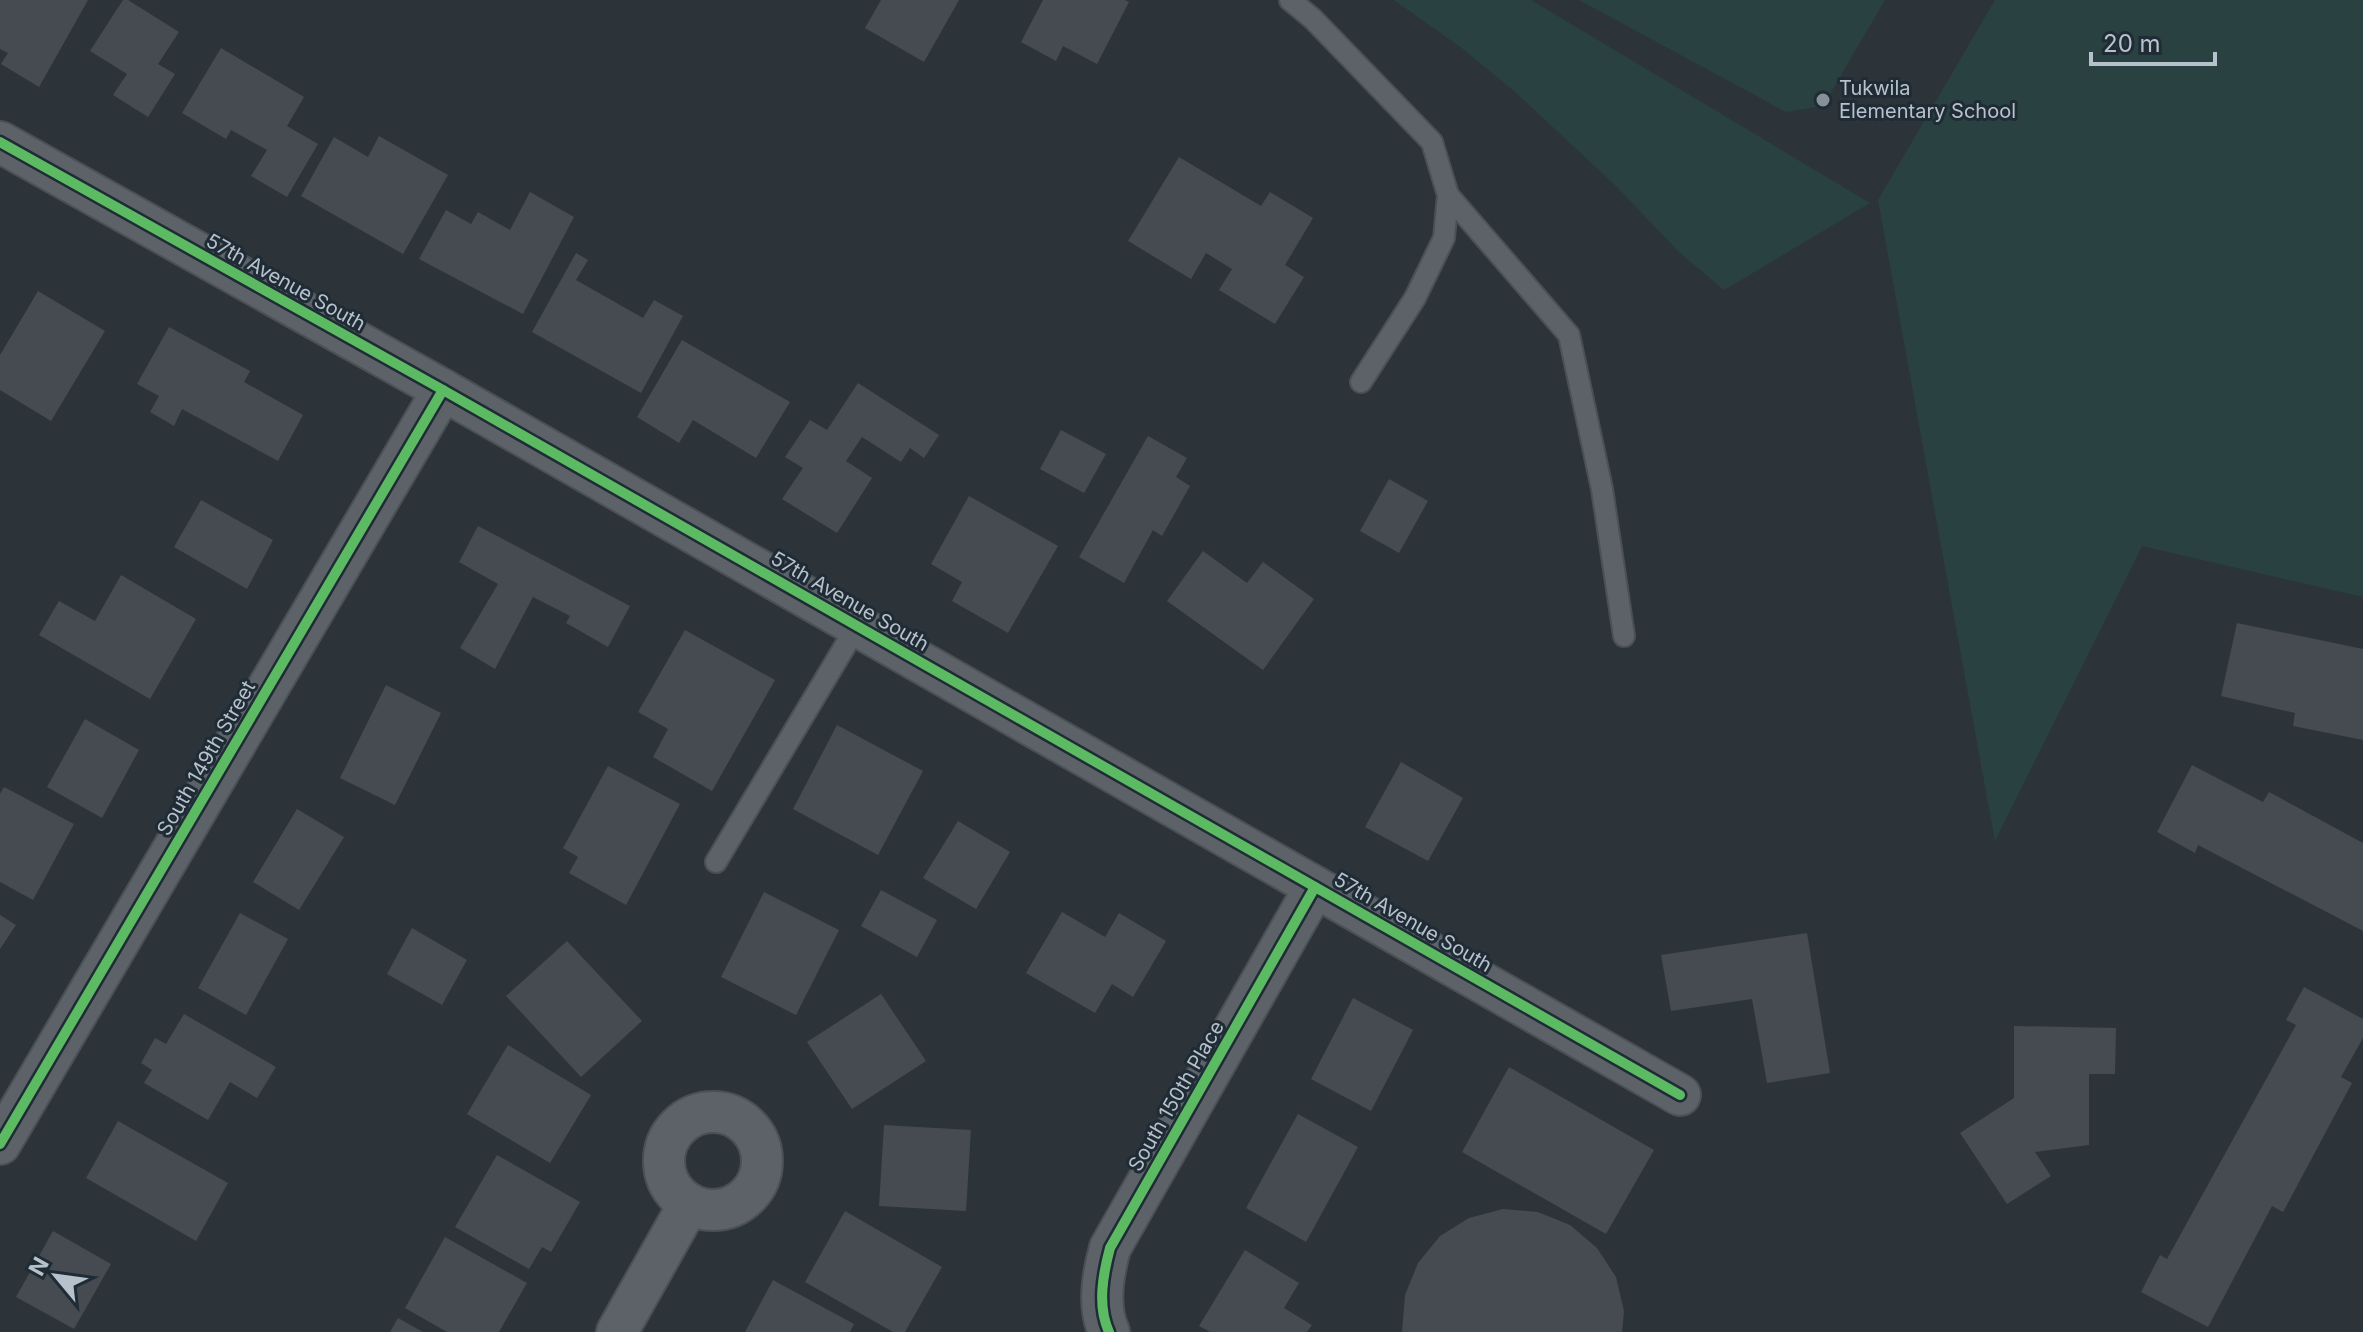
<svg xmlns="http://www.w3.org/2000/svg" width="2363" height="1332" viewBox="0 0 2363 1332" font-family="Inter,sans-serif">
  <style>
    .green { fill: #294141 }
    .building { fill: #454b50 }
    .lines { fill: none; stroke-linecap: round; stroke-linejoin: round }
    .lane-casing { stroke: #4a5055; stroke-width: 24 }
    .street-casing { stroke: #4a5055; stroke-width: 44 }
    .lane { stroke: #5d6268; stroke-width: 20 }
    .street { stroke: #5d6268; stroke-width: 40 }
    .cycleway-casing { stroke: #1f2c36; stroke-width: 15 }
    .cycleway { stroke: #5cba63; stroke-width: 10 }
    .poi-dot { fill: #869098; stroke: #1f2c36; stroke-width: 3 }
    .labels { text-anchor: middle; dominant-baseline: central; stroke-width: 6; stroke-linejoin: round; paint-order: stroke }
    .poi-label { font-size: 20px; fill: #b7c1cb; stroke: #1f2c36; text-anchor: start }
    .street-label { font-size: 20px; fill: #b7c1cb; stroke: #1f2c36 }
  </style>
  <rect width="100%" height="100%" fill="#2c343a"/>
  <g class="green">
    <path d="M1394,0H1531L1870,203L1724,290L1680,253L1615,185L1514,91L1463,49Z"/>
    <path d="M1579,0H1885L1823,106L1786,112Z"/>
    <path d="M1995,0H2363V597L2142,546L1995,841L1878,200Z"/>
  </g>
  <g class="building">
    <path d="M0,0H88L39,87L1,64L8,53L0,49Z"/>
    <path d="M123,0H128L179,32L158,64L175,74L148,117L113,95L127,74L90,51Z"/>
    <path d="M881,0H959L924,62L865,28Z"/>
    <path d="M1043,0H1125L1129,2L1097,64L1063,46L1056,61L1021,42Z"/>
    <path d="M221,48L304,97L287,126L318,144L287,197L251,176L267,150L231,130L226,139L182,113Z"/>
    <path d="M379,136L448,175L403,254L301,196L334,137L368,157Z"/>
    <path d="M1179,157L1261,206L1270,192L1313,218L1285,265L1304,277L1275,324L1219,290L1232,269L1206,253L1191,279L1128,241Z"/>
    <path d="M530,192L574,217L523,314L419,259L446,210L471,224L478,212L510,230Z"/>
    <path d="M576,253L588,260L576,280L643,318L654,300L683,316L641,393L532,332Z"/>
    <path d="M38,291L105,331L51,421L0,390V355Z"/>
    <path d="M169,327L250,371L244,382L303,415L278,461L182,409L174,426L150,412L159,396L137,384Z"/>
    <path d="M682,340L790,402L756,458L693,420L679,443L637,417Z"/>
    <path d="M858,383L939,435L924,458L910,448L901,462L862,437L846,461L872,478L837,533L782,499L803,468L785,457L810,420L827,430Z"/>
    <path d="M1061,430L1106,454L1084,493L1040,469Z"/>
    <path d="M1148,436L1187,458L1176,477L1190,486L1162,536L1153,530L1124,583L1079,557Z"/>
    <path d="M1389,479L1428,501L1399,553L1360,531Z"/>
    <path d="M969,496L1058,546L1008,633L952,601L962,582L931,564Z"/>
    <path d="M201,500L273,540L247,589L174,547Z"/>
    <path d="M478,526L630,606L608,647L566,623L570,616L533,597L495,669L460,648L498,584L459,562Z"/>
    <path d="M1203,551L1247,583L1263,562L1314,599L1263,670L1167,601Z"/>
    <path d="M121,575L196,619L150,699L39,635L59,601L95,621Z"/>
    <path d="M2237,623L2363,649V740L2293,726L2295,713L2221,696Z"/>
    <path d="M685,630L775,680L712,791L653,757L668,729L638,712Z"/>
    <path d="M386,685L441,713L395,805L340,778Z"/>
    <path d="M85,719L139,750L102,818L47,787Z"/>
    <path d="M837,725L923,771L878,855L793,809Z"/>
    <path d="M1401,762L1463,798L1428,861L1365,827Z"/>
    <path d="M2192,765L2263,802L2269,792L2363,843V931L2198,845L2195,853L2157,832Z"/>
    <path d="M608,766L680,804L626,905L569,873L578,857L563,848Z"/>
    <path d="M4,787L74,824L33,900L0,882V794Z"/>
    <path d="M297,809L344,837L299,910L253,882Z"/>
    <path d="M958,821L1010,852L976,909L923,878Z"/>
    <path d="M881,890L937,920L917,957L861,926Z"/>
    <path d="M764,892L839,930L796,1015L721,977Z"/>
    <path d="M1062,912L1105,937L1119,913L1166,941L1133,997L1112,984L1095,1013L1026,973Z"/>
    <path d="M240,913L288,939L246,1015L198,988Z"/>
    <path d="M0,915L16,925L0,949Z"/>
    <path d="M412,928L467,960L442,1005L387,974Z"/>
    <path d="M1807,933L1830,1073L1767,1083L1752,999L1671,1011L1661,955Z"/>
    <path d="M567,941L642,1021L581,1077L506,996Z"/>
    <path d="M2304,987L2363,1019V1038L2341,1077L2352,1083L2283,1212L2272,1206L2208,1327L2141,1292L2160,1255L2167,1259L2296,1025L2286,1020Z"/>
    <path d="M881,994L926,1061L852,1109L807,1042Z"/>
    <path d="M1353,998L1413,1030L1371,1111L1311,1079Z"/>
    <path d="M184,1014L276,1067L257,1098L230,1082L208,1120L144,1083L152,1070L141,1063L155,1038L166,1044Z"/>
    <path d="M2014,1026L2116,1028L2115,1074H2089V1145L2035,1152L2051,1176L2007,1204L1960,1133L2014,1098Z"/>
    <path d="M508,1045L591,1095L550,1163L467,1114Z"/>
    <path d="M1509,1067L1654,1150L1606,1234L1462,1152Z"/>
    <path d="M1298,1114L1358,1147L1306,1242L1246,1208Z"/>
    <path d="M118,1121L228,1183L196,1241L86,1178Z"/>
    <path d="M884,1125L971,1130L966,1211L879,1206Z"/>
    <path d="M497,1155L580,1202L551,1252L542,1247L529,1269L455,1227Z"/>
    <path d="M1503,1209L1538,1212L1570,1225L1597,1248L1616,1277L1624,1311L1622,1332H1402L1405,1295L1418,1263L1440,1236L1469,1218Z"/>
    <path d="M845,1211L942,1267L905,1332H893L805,1282Z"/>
    <path d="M53,1231L111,1264L74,1329L16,1297Z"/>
    <path d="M445,1237L527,1283L499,1332H447L405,1308Z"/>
    <path d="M1245,1250L1299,1283L1284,1308L1312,1325L1307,1332H1210L1199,1326Z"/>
    <path d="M773,1280L854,1324L850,1332H745Z"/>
    <path d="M398,1318L423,1332H390Z"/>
  </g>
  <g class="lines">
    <g class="lane-casing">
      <g id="lane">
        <path d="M1290,0L1313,19L1432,142L1448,195L1444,238L1415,298L1361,382"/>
        <path d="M1448,195L1569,335L1602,489L1624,636"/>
        <path d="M716,862L857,626"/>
      </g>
    </g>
    <g class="street-casing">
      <g id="street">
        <path d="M0,142L443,390L1680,1095"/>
        <circle cx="713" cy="1161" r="49"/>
        <path d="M0,1144L443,390"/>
        <path d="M617,1332L689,1204"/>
        <path d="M1109,1332C1097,1306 1103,1274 1110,1248L1315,887"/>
      </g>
    </g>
    <use href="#lane" class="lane"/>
    <use href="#street" class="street"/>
    <g class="cycleway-casing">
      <g id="cycleway">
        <path d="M0,142L443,390L1680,1095"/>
        <path d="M0,1144L443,390"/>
        <path d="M1109,1332C1097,1306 1103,1274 1110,1248L1315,887"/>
      </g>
    </g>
    <use href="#cycleway" class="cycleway"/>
  </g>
  <circle class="poi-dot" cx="1823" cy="100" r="8"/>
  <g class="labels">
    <g class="poi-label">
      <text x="1839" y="88">Tukwila<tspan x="1839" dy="23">Elementary School</tspan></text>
    </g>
    <g class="street-label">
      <text transform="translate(286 282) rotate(29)">57th Avenue South</text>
      <text transform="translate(850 601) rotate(30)">57th Avenue South</text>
      <text transform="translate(206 758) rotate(-60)">South 149th Street</text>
      <text transform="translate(1413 922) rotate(30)">57th Avenue South</text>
      <text transform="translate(1176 1096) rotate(-60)">South 150th Place</text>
    </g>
  </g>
  <g transform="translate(56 1276) rotate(299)" stroke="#1f2c36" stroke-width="6" paint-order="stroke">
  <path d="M0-6L14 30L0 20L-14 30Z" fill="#b7c1cb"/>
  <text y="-12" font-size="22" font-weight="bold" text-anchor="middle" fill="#b7c1cb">N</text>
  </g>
  <path d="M2091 52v12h124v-12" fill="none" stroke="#b7c1cb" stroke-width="4"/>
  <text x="2103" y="52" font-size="24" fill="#b7c1cb" stroke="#1f2c36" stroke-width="6" paint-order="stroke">20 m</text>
</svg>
